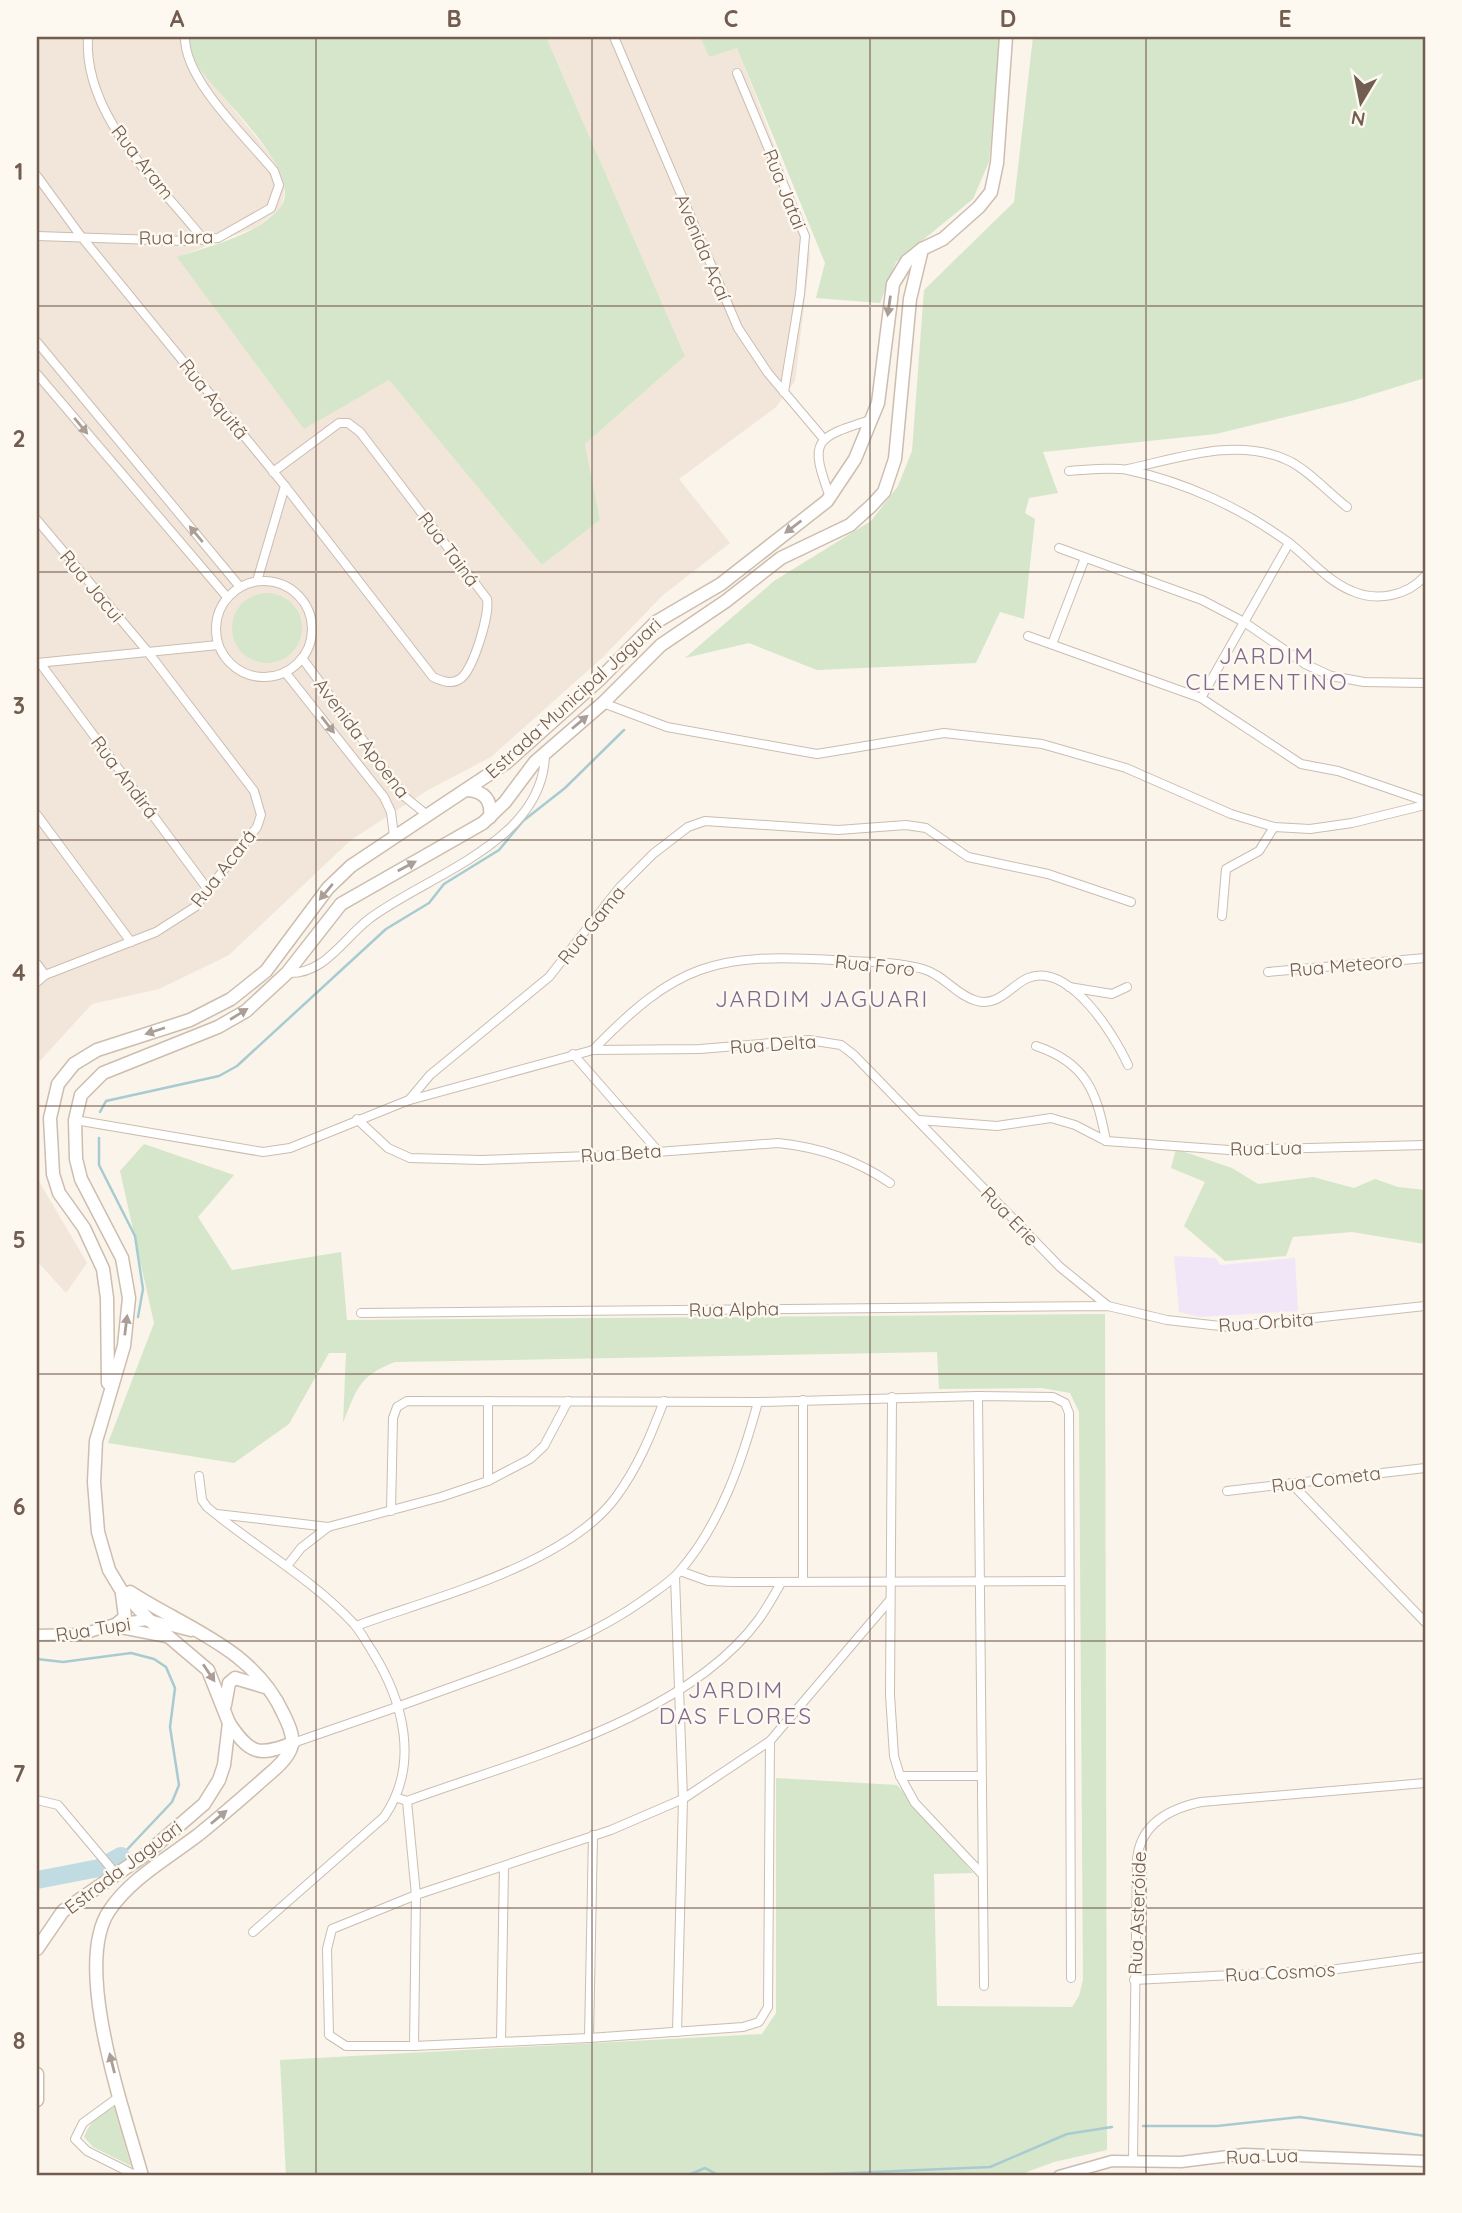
<svg xmlns="http://www.w3.org/2000/svg" width="1462" height="2213" viewBox="0 0 1462 2213" font-family="Quicksand,sans-serif">
  <style>
    .residential { fill: #f1e6d9 }
    .education { fill: #f1e6f7 }
    .green { fill: #d5e6ca }
    .lines { fill: none; stroke-linecap: round; stroke-linejoin: round }
    .stream { stroke: #a8cbd2; stroke-width: 2.5 }
    .river { stroke: #c0dce2; stroke-width: 18 }
    .minor-casing { stroke: #cbbdb1; stroke-width: 10 }
    .tertiary-casing { stroke: #cbbdb1; stroke-width: 13 }
    .secondary-casing { stroke: #cdbdaf; stroke-width: 15 }
    .minor { stroke: #fff; stroke-width: 8 }
    .tertiary { stroke: #fff; stroke-width: 10 }
    .secondary { stroke: #fff; stroke-width: 12 }
    .oneway { fill: #aa9e96 }
    .grid { fill: none; stroke: #725d50; stroke-width: 2; stroke-opacity: 0.55 }
    .labels { text-anchor: middle; dominant-baseline: central; stroke-width: 5; stroke-linejoin: round; paint-order: stroke }
    .street-label { font-size: 19px; fill: #725d50; stroke: #fdf8f0 }
    .quarter-label { font-size: 23px; letter-spacing: 2px; fill: #81688d; stroke: #fdf8f0 }
    .neatline { fill: none; stroke: #725d50; stroke-width: 2.5 }
    .grid-label { font-size: 23px; text-anchor: middle; font-weight: bold; fill: #725d50 }
  </style>
  <rect width="100%" height="100%" fill="#faf4ea"/>
  <g class="residential">
    <path d="M37,37H189L195,62L273,158L286,184L281,208L256,227L178,257L304,428L389,380L542,565L600,520L585,444L685,356L546,37H700L709,57L737,47L807,232L810,257L795,381L776,407L679,479L730,543L663,595L602,658L491,757L428,790L351,840L229,955L159,989L92,1004L37,1064Z"/>
    <path d="M37,1178L87,1263L66,1293L37,1261Z"/>
  </g>
  <path class="education" d="M1174,1256L1216,1258L1220,1265L1295,1258L1298,1311L1200,1317L1179,1312Z"/>
  <g class="green">
    <path d="M189,37H546L685,356L585,444L600,520L542,565L389,380L304,429L177,257C210,246 255,236 279,209C310,174 213,93 196,63C192,56 191,45 189,37Z"/>
    <path d="M700,37H1000L989,162L973,199L896,262L880,303L816,298L825,263L737,48L709,57Z"/>
    <path d="M1033,37H1425V378L1351,401L1216,434L1043,452L1058,493L1029,498L1025,513L1035,519L1024,619L1000,612L976,663L817,670L749,643L685,658L774,581L871,521L898,486L912,451L924,290L1014,202Z"/>
    <circle cx="267" cy="628" r="35"/>
    <path d="M144,1144L234,1175L198,1217L232,1270L341,1252L347,1320L1105,1314L1107,2150L1054,2162L1016,2176H286L280,2060L762,2034L776,2013V1778L897,1785L973,1873L934,1874L937,2006L1072,2007L1079,1996L1083,1980L1079,1412L1070,1393L1042,1388L939,1389L937,1352L395,1362C359,1376 357,1388 343,1423L346,1353H329L289,1424L234,1463L108,1443L154,1323L120,1171Z"/>
    <path d="M1176,1149L1232,1168L1258,1184L1313,1177L1354,1188L1375,1179L1398,1187L1425,1190V1244L1352,1232L1293,1237L1286,1256L1225,1261L1184,1226L1205,1182L1171,1168Z"/>
    <path d="M114,2107L131,2166L93,2147L84,2137C90,2121 99,2115 114,2107Z"/>
  </g>
  <g class="lines">
    <g class="stream">
      <path d="M100,1112L106,1101L219,1076L237,1066L386,929L429,903L444,884L499,850L523,821L565,788L624,730"/>
      <path d="M99,1138V1165L135,1236L143,1289L138,1317"/>
      <path d="M37,1659L63,1662L131,1653L154,1659L166,1667L175,1688L170,1727L179,1785L172,1802L121,1856"/>
      <path d="M1143,2126H1217L1300,2117L1425,2136"/>
      <path d="M643,2176H652"/>
      <path d="M686,2176L705,2168L720,2176"/>
      <path d="M781,2176L990,2167L1067,2134L1112,2127"/>
    </g>
    <path class="river" d="M37,1880L99,1868L121,1856"/>
    <g class="minor-casing">
      <g id="minor">
        <path d="M88,37C83,116 158,182 204,240"/>
        <path d="M614,37L738,328L768,373L823,438"/>
        <path d="M737,73L805,236L800,294L784,392"/>
        <path d="M37,176L80,235L285,486L257,581"/>
        <path d="M37,236L186,241L218,238L271,208L279,185L274,171C247,138 184,80 185,37"/>
        <path d="M37,342L240,587"/>
        <path d="M37,374L227,597"/>
        <path d="M1128,469C1179,458 1237,437 1287,460C1306,468 1330,494 1347,507"/>
        <path d="M1069,471C1087,470 1109,467 1128,470C1185,482 1241,508 1288,542C1309,558 1327,581 1352,591C1377,602 1407,596 1425,576"/>
        <path d="M273,472L339,423H348L360,432L487,599C490,614 473,671 460,679C451,685 442,681 433,677L285,486"/>
        <path d="M830,497C809,440 814,438 870,420"/>
        <path d="M37,520L148,652L254,791L261,815L257,827L195,907L156,932L45,975L37,982"/>
        <path d="M1059,548L1202,600L1244,622L1305,664L1331,676L1364,682L1425,683"/>
        <circle cx="264" cy="629" r="48"/>
        <path d="M1028,636L1201,698L1301,764L1338,771L1425,801"/>
        <path d="M1052,644L1085,558"/>
        <path d="M302,658L405,797L427,815"/>
        <path d="M37,663L218,645"/>
        <path d="M40,663L209,891"/>
        <path d="M285,672L384,797L391,812L394,836"/>
        <path d="M1201,698L1289,543"/>
        <path d="M603,703L667,727L817,754L944,733L1042,744L1126,768L1231,814L1274,827L1310,829L1352,823L1425,805"/>
        <path d="M37,815L131,942"/>
        <path d="M1222,916L1226,869L1259,851L1274,827"/>
        <path d="M37,964L45,975"/>
        <path d="M1268,972L1425,958"/>
        <path d="M287,973C324,975 342,940 369,919C427,875 545,842 545,753"/>
        <path d="M1069,987L1112,994L1127,987"/>
        <path d="M1036,1046C1087,1063 1097,1093 1106,1141"/>
        <path d="M593,1050C677,963 716,953 833,960C863,962 894,961 923,969C944,975 957,996 977,1001C999,1007 1011,985 1028,978C1069,961 1115,1036 1128,1065"/>
        <path d="M573,1054L658,1151"/>
        <path d="M410,1100L593,1050L700,1049L809,1040L841,1045L854,1055L1060,1267L1108,1306"/>
        <path d="M357,1119L388,1148L410,1158L481,1160L617,1155L778,1143C817,1147 857,1160 890,1183"/>
        <path d="M75,1120L263,1152L290,1148L409,1100L430,1075L549,977L620,887L653,854L688,827L705,821L838,830L906,825L926,828L968,857L1048,874L1131,902"/>
        <path d="M919,1120L997,1126L1051,1118L1075,1125L1106,1141L1229,1150L1425,1145"/>
        <path d="M361,1313L1108,1306L1167,1320L1229,1327L1425,1306"/>
        <path d="M978,1396L984,1986"/>
        <path d="M892,1397L890,1695L894,1756L900,1776L915,1803L981,1873"/>
        <path d="M803,1400V1582"/>
        <path d="M488,1401V1481"/>
        <path d="M199,1476L202,1500L207,1507C255,1547 311,1578 354,1624C361,1632 366,1642 372,1651C404,1702 420,1765 384,1817L253,1932"/>
        <path d="M1291,1483L1425,1622"/>
        <path d="M1227,1491L1425,1468"/>
        <path d="M391,1511L393,1418L397,1407L407,1401L758,1402L978,1396L1053,1397L1065,1403L1069,1413L1071,1978"/>
        <path d="M217,1514L328,1527L441,1497L488,1481L530,1459L544,1446L568,1401"/>
        <path d="M287,1566L301,1548L328,1527"/>
        <path d="M680,1571L708,1581L732,1582L1068,1581"/>
        <path d="M675,1577L683,1799L677,2032"/>
        <path d="M356,1626C435,1597 566,1565 616,1497C638,1467 651,1435 664,1401"/>
        <path d="M770,1741L768,2007L759,2022L743,2027L589,2038L414,2046H346L329,2035L327,1949L332,1929L416,1895L611,1830L683,1799L770,1741L890,1600"/>
        <path d="M293,1743C358,1721 423,1698 488,1674C543,1654 596,1634 645,1599C656,1591 669,1583 678,1573C720,1526 742,1461 758,1402"/>
        <path d="M900,1776H981"/>
        <path d="M398,1798L407,1801C519,1760 686,1719 759,1619C767,1608 774,1595 781,1583"/>
        <path d="M37,1800L58,1805L116,1874"/>
        <path d="M407,1801L416,1895L414,2046"/>
        <path d="M1134,1980L1330,1970L1425,1957"/>
        <path d="M589,2038L593,1835"/>
        <path d="M501,2041L504,1867"/>
        <path d="M120,2096L83,2123L75,2139L87,2151L137,2176"/>
        <path d="M1133,2159L1137,1860C1140,1825 1168,1809 1201,1802L1425,1783"/>
      </g>
    </g>
    <g class="tertiary-casing">
      <g id="tertiary">
        <path d="M121,1628L167,1637"/>
        <path d="M37,1635L83,1634L118,1623L149,1620L191,1631"/>
        <path d="M1059,2176L1112,2161L1181,2162L1244,2154L1425,2161"/>
      </g>
    </g>
    <g class="secondary-casing">
      <g id="secondary">
        <path d="M467,790C484,791 492,800 490,817"/>
        <path d="M108,1383L107,1298L103,1269L84,1228L59,1193L53,1174L50,1118L58,1084L74,1064L97,1050L190,1020L231,999L266,971L328,888L351,866L506,763L599,680L656,622L721,584L827,501L855,459L878,403L893,284L907,261L922,249L943,239L979,207L991,192L997,163L1006,37"/>
        <path d="M130,1592C185,1628 253,1648 283,1713C296,1739 297,1749 275,1769C250,1791 224,1814 198,1835C168,1858 130,1879 109,1911C72,1967 125,2114 142,2176"/>
        <path d="M118,1623L125,1617L122,1594"/>
        <path d="M225,1705L229,1683L235,1678L265,1687"/>
        <path d="M229,1723C250,1754 258,1757 293,1743"/>
        <path d="M37,1949L63,1911L146,1854L204,1804L219,1780L224,1765L229,1723L208,1670L149,1620L121,1590L109,1570L98,1532L94,1482L96,1441L124,1346L129,1298L122,1258L81,1179L76,1159L75,1120L81,1095L103,1073L218,1027L246,1011L287,973L341,904L483,823L505,802L535,762L603,703L661,645L726,601L781,558L850,525L871,506L884,492L895,459L910,299L922,249"/>
        <path d="M37,2074V2100"/>
      </g>
    </g>
    <use href="#minor" class="minor"/>
    <use href="#tertiary" class="tertiary"/>
    <use href="#secondary" class="secondary"/>
  </g>
  <defs><path id="oneway-solid" d="M-6-.8H1V-3.2L6.5 0L1 3.2V.8H-6Z" transform="scale(1.75)"/></defs>
  <g class="oneway">
    <use href="#oneway-solid" transform="translate(889 306) rotate(98)"/>
    <use href="#oneway-solid" transform="translate(81 426) rotate(50)"/>
    <use href="#oneway-solid" transform="translate(793 527) rotate(143)"/>
    <use href="#oneway-solid" transform="translate(196 534) rotate(-130)"/>
    <use href="#oneway-solid" transform="translate(580 722) rotate(-40)"/>
    <use href="#oneway-solid" transform="translate(328 725) rotate(52)"/>
    <use href="#oneway-solid" transform="translate(407 866) rotate(-28)"/>
    <use href="#oneway-solid" transform="translate(326 892) rotate(130)"/>
    <use href="#oneway-solid" transform="translate(239 1014) rotate(-32)"/>
    <use href="#oneway-solid" transform="translate(155 1031) rotate(162)"/>
    <use href="#oneway-solid" transform="translate(126 1325) rotate(-83)"/>
    <use href="#oneway-solid" transform="translate(209 1673) rotate(56)"/>
    <use href="#oneway-solid" transform="translate(219 1817) rotate(-40)"/>
    <use href="#oneway-solid" transform="translate(112 2063) rotate(-104)"/>
  </g>
  <path class="grid" d="M316,37V2176M592,37V2176M870,37V2176M1146,37V2176M37,306H1425M37,572H1425M37,840H1425M37,1106H1425M37,1374H1425M37,1641H1425M37,1908H1425"/>
  <g class="labels">
    <g class="street-label">
      <text transform="translate(143 162) rotate(52)">Rua Aram</text>
      <text transform="translate(785 189) rotate(68)">Rua Jatai</text>
      <text transform="translate(176 237) rotate(-1)">Rua Iara</text>
      <text transform="translate(703 247) rotate(67)">Avenida Açaí</text>
      <text transform="translate(214 399) rotate(51)">Rua Aquitã</text>
      <text transform="translate(449 549) rotate(53)">Rua Tainá</text>
      <text transform="translate(92 586) rotate(50)">Rua Jacui</text>
      <text transform="translate(573 698) rotate(-42)">Estrada Municipal Jaguari</text>
      <text transform="translate(362 738) rotate(53)">Avenida Apoena</text>
      <text transform="translate(125 777) rotate(53)">Rua Andirá</text>
      <text transform="translate(223 868) rotate(-52)">Rua Acará</text>
      <text transform="translate(591 925) rotate(-51)">Rua Gama</text>
      <text transform="translate(875 965) rotate(6)">Rua Foro</text>
      <text transform="translate(1346 965) rotate(-5)">Rua Meteoro</text>
      <text transform="translate(773 1044) rotate(-4)">Rua Delta</text>
      <text transform="translate(1266 1148) rotate(-1)">Rua Lua</text>
      <text transform="translate(621 1153) rotate(-4)">Rua Beta</text>
      <text transform="translate(1010 1216) rotate(46)">Rua Erie</text>
      <text transform="translate(734 1309) rotate(-1)">Rua Alpha</text>
      <text transform="translate(1266 1322) rotate(-4)">Rua Orbita</text>
      <text transform="translate(1326 1479) rotate(-7)">Rua Cometa</text>
      <text transform="translate(93 1629) rotate(-9)">Rua Tupi</text>
      <text transform="translate(123 1867) rotate(-37)">Estrada Jaguari</text>
      <text transform="translate(1137 1913) rotate(-88)">Rua Asteróide</text>
      <text transform="translate(1280 1972) rotate(-3)">Rua Cosmos</text>
      <text transform="translate(1262 2156) rotate(-2)">Rua Lua</text>
    </g>
    <g class="quarter-label">
      <text x="1267" y="655">JARDIM<tspan x="1267" dy="26">CLEMENTINO</tspan></text>
      <text x="822" y="998">JARDIM JAGUARI</text>
      <text x="736" y="1689">JARDIM<tspan x="736" dy="26">DAS FLORES</tspan></text>
    </g>
  </g>
  <rect width="1462" height="2213" fill="none" stroke="#fdf8f0" stroke-width="77"/>
  <g transform="translate(1361 102) rotate(190)" stroke="#fdf8f0" stroke-width="5" paint-order="stroke">
  <path d="M0-5L12 26L0 18L-12 26Z" fill="#725d50"/>
  <text y="-10" font-size="19" font-weight="bold" text-anchor="middle" fill="#725d50">N</text>
  </g>
  <rect x="38" y="38" width="1386" height="2136" class="neatline"/>
  <g class="grid-label">
    <text x="177" y="27">A</text>
    <text x="454" y="27">B</text>
    <text x="731" y="27">C</text>
    <text x="1008" y="27">D</text>
    <text x="1285" y="27">E</text>
    <text x="19" y="180">1</text>
    <text x="19" y="447">2</text>
    <text x="19" y="714">3</text>
    <text x="19" y="981">4</text>
    <text x="19" y="1248">5</text>
    <text x="19" y="1515">6</text>
    <text x="19" y="1782">7</text>
    <text x="19" y="2049">8</text>
  </g>
</svg>
